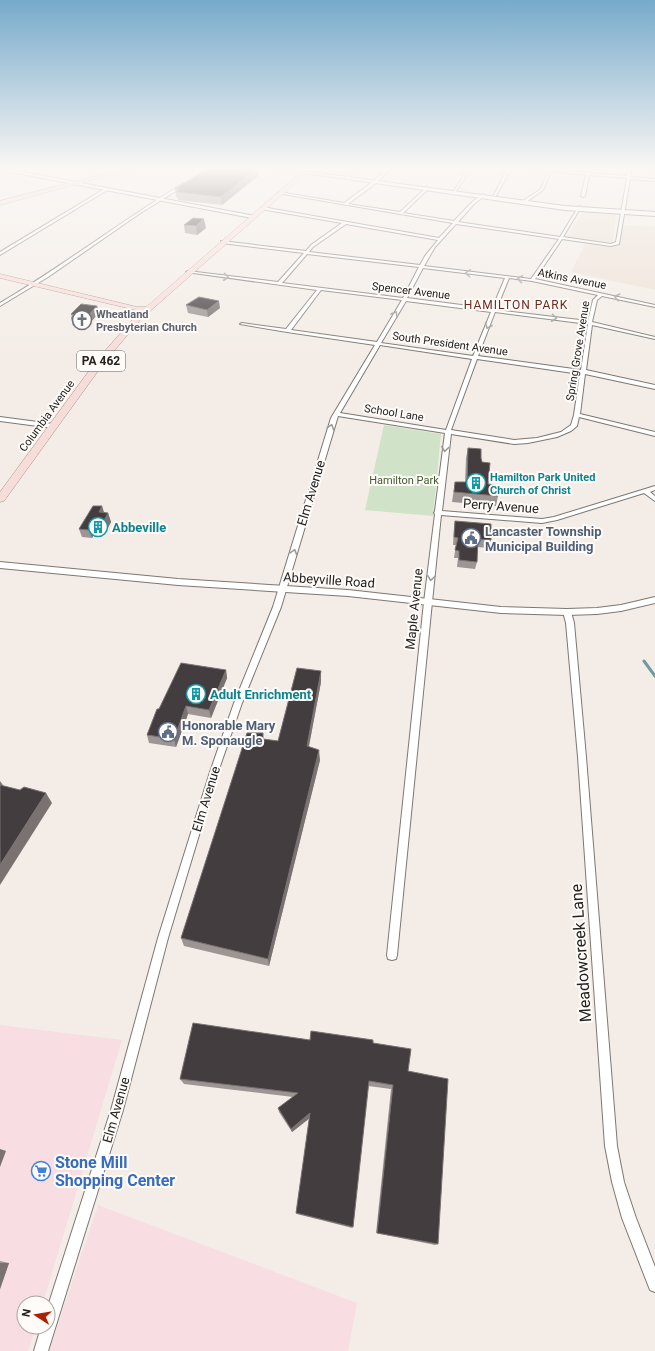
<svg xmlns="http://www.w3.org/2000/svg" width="655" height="1351" viewBox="0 0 655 1351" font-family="Roboto,sans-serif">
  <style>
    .commercial { fill: #f8dde2 }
    .built { fill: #ede0d5 }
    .green { fill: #d0e2c7 }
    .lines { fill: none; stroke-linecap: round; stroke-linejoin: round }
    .stream { stroke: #6e9b9f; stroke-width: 3 }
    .minor-casing { stroke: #7d7772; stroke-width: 2 }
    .tertiary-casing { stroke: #7d7772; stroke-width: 2 }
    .secondary-casing { stroke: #7d7772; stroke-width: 2 }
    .primary-casing { stroke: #a98d87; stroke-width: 1 }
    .minor { fill: #fff; fill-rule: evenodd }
    .tertiary { fill: #fff; fill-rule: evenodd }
    .secondary { fill: #fff; fill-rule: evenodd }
    .primary { fill: #f7ddd9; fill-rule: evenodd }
    .wall { fill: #9c9593 }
    .shaded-wall { fill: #797271 }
    .building { fill: #443d3f; stroke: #797271 }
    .oneway { stroke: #9c9c9b }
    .labels { text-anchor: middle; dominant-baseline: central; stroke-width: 4; stroke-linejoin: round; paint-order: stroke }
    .far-street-label { font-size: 11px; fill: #242220; stroke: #fefbf9 }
    .far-worship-label { font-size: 11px; font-weight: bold; fill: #5b616d; stroke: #fefbf9; text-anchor: start }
    .far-culture-label { font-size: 11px; font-weight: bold; fill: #0d838f; stroke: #fefbf9; text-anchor: start }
    .far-park-label { font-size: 11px; fill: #405e2f; stroke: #fefbf9 }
    .far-neighbourhood-label { font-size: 12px; letter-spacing: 1px; fill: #6e2a1d; stroke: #fefbf9 }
    .shield { fill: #fefbf9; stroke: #656361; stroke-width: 1 }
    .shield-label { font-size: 12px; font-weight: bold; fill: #242220 }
    .street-label { font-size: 13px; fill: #242220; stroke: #fefbf9 }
    .culture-label { font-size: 13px; font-weight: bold; fill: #0d838f; stroke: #fefbf9; text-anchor: start }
    .service-label { font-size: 13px; font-weight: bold; fill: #4e5e75; stroke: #fefbf9; text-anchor: start }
    .near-street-label { font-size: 16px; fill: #242220; stroke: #fefbf9 }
    .near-shop-label { font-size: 16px; font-weight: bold; fill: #366cbe; stroke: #fefbf9; text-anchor: start }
  </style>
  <rect width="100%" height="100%" fill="#f4ede7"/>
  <g class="commercial">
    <path d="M0,1025L122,1040L43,1303H24V1327H36L28,1351H0Z"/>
    <path d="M98,1205L357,1303L348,1351H49Z"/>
  </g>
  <g class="built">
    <path d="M583,212L616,213L613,243L567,237Z"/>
    <path d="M624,225L655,227V290L571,272L585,244L612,247L620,244Z"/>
  </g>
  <path class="green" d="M384,425L441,434L433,516L365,510Z"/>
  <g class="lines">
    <path class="stream" d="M644,661L655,676"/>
    <g class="minor-casing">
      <g id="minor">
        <path d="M353,169H357L347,178H345Z"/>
        <path d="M386,169H390L376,183L348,204L400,212L427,187L428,189L403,213L454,221L472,202L483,194L484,196L474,204L458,222L560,237L579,206L581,207L563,237L611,244L616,242L627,178L589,175L585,196L583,197L581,196L586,175L551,171L543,190L525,203H523V201L541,189L548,171L534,169H551L587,173L589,169L591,170L590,173L627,176L628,169H631L630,177L655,179V181L630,179L619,244L611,246L562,239L535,279L655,305V307L602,296L597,300L592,322L655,337V339L592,325L586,370L655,385V389L585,374L580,414L655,432V436L579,417L577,426L571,431L557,437L528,443L514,444L451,434L442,511L542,519L554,517L655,486V490L650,492L655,496V501L644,493L557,520L542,523L441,515L432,602L397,955L396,959L392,960L388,959L387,955L424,602L435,514L434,513L435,511L445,433L338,416L281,607L242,703L218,772L168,938L123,1110L48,1351H34L41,1327H48V1306L111,1110L158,938L210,772L234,703L273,607L331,418L375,345L287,332L240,324L242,323L286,329L317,290L186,272L188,271L278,282L304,253L222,243L221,241L306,251L311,245L342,223L261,209L262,207L439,238L453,223L277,193L279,192L344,203L374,181ZM346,224L438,240L425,256L420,265L309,252L313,247ZM456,224L559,239L531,279L424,266L435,247ZM307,254L419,267L403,298L282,283ZM423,268L505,278L492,309L407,298ZM509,278L532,281L598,295L593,300L588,321L496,310ZM321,290L402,300L377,342L291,330ZM406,301L491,312L473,356L381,343ZM495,312L588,324L581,370L478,356ZM380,345L472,359L446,430L340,413ZM477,359L580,374L574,415L571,425L561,432L537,438L514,440L451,430Z"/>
        <path d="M468,169H471L454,194H452Z"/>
        <path d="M507,169H511L496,196L493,197Z"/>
        <path d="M184,183L187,184L139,214L48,277L0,306V303C63,266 121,221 184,183Z"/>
        <path d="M106,188L109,189L0,255V252Z"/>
        <path d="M0,417L53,424L56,426L53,428L0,421Z"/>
        <path d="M567,609L571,612L574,623L586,757L617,1146L624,1182L636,1218L655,1267V1292L650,1290L622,1218L612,1182L605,1146L578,757L566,623L563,612Z"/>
      </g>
    </g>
    <g class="tertiary-casing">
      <g id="tertiary">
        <path d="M273,169H285L307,172L305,173Z"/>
        <path d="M0,562L178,579L348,590L501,607L567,609L597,608L621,605L655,597V603L621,611L597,614L567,615L501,613L348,596L178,585L0,568Z"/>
      </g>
    </g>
    <g class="secondary-casing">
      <g id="secondary">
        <path d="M0,169H7L255,216L252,218L0,170Z"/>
        <path d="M303,171L565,206L655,212V216L565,210L305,173Z"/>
      </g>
    </g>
    <g class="primary-casing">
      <g id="primary">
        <path d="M124,169H132L0,205V201Z"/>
        <path d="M305,169H311L140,320L103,364L4,501L0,502V492L97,360L140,311L0,278V274L137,307H146Z"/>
      </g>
    </g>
    <use href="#minor" class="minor"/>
    <use href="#tertiary" class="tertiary"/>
    <use href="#secondary" class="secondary"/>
    <use href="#primary" class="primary"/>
  </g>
  <g class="wall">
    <path d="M206,169H260L258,170V176L222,205L178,200L177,197H176L175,189Z"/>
    <path d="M184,225L206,228L197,235L185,233Z"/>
    <path d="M186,305L220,308L208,317L188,313Z"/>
    <path d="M97,306L99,313L86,327L73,326L71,318H72L71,314Z"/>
    <path d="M468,448L481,458L488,484L498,496L496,506L452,502L455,482H465L466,458Z"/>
    <path d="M104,513H108L111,522L105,533L95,532L92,538L82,537L79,529Z"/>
    <path d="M455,521L491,540L489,548L477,547V562L475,569L457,567L458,558H454L456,545H453L454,528Z"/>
    <path d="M226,670L227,678L211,718L188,714L176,747L149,743L147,735L159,709Z"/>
    <path d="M321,671V682L309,746L320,760L269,966L184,946L181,938L263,739L278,741Z"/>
    <path d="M310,1040L373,1043L408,1071L438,1244L435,1245L376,1233L391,1089L368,1086L353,1227L352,1228L297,1214L296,1213L310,1118L292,1132L279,1112L278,1108L293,1097L184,1084L180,1079Z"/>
    <path d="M0,1261L9,1263L0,1289Z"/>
  </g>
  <g class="shaded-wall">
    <path d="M251,169H260L258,170V176L222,205L221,197Z"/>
    <path d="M204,219L206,228L197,235L196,226Z"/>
    <path d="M219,301L220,308L208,317L207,310Z"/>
    <path d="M97,306L99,313L86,327L84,320Z"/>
    <path d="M102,506L105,515L99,512Z"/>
    <path d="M108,513L111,522L105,533L102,524Z"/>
    <path d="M92,523L95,532L92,538L89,530Z"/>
    <path d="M226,670L227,678L211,718L209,710Z"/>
    <path d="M321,671V682L307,756V746Z"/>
    <path d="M186,706L188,714L176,747L174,739Z"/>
    <path d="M319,750L320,760L269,966L268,959Z"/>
    <path d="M0,781L5,788L0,785Z"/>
    <path d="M46,793L52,803L0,885V865Z"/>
    <path d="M310,1113L311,1117L292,1132L291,1129Z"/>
    <path d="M0,1149L6,1151L0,1167Z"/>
    <path d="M0,1263H9L0,1289Z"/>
  </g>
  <g class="building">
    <path d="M206,169H256L221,197L176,192L179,189H175Z"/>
    <path d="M193,218L204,219L196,226L184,225Z"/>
    <path d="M199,297L219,301L207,310L186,305Z"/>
    <path d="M81,304L97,306L84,320L71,318L75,315L71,314Z"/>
    <path d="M468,448L481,449V458L482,462L490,463L488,484L499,486L498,496L454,492L455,482H467Z"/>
    <path d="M93,506H102L99,512L108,513L102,524L92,523L89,530L79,529Z"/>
    <path d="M455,521L491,524V540L478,539L477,562L459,560V551L455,550L458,538L454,537Z"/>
    <path d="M181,663L226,670L209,710L186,706L174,739L147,735L157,709H159Z"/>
    <path d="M297,668L321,671L307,746L319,750L268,959L181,938L247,733H263V739L278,741Z"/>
    <path d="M0,785L20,790L24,787L46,793L0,865Z"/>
    <path d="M193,1023L310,1040L311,1031L373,1040V1043L411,1049L408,1071L448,1079L438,1244L377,1233L393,1085L369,1081L353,1227L296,1213L310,1113L291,1129L278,1108L298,1093L180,1079Z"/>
  </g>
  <defs><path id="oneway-chevron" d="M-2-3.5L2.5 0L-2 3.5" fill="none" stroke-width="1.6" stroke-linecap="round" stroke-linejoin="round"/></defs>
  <g class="oneway">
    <use href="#oneway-chevron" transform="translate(468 273) rotate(-173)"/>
    <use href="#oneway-chevron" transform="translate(226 277) rotate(7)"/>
    <use href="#oneway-chevron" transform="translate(520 279) rotate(-173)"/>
    <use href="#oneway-chevron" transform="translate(617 297) rotate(-167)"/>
    <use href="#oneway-chevron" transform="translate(395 314) rotate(-60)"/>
    <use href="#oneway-chevron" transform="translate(554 318) rotate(7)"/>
    <use href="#oneway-chevron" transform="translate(488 326) rotate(112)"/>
    <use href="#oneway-chevron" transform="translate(331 427) rotate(-73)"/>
    <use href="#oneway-chevron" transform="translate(445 449) rotate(97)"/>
    <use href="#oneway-chevron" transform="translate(294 552) rotate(-73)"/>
    <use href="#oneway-chevron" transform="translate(431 578) rotate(97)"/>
  </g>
  <linearGradient id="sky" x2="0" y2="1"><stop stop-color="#77aacb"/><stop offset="0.47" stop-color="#faf7f4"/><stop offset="1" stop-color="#faf7f4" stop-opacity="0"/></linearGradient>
  <rect width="655" height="358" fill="url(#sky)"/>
  <defs>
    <g id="church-ring" transform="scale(1)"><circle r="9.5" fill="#fefbf9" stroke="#6b7280" stroke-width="1.5"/><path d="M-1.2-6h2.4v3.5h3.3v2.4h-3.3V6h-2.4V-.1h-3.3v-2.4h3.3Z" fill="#6b7280"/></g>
    <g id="building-ring" transform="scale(1)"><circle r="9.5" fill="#fefbf9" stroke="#0f9aa8" stroke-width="1.5"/><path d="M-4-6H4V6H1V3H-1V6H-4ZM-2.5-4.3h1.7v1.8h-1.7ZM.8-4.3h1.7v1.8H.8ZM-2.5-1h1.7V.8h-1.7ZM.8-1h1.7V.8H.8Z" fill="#0f9aa8"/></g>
    <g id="civic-ring" transform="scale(1)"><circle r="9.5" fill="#fefbf9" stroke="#5c6f8a" stroke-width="1.5"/><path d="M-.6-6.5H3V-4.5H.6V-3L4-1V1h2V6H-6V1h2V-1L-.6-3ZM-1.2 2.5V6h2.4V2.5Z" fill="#5c6f8a"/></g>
    <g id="supermarket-ring" transform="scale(1)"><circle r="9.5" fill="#fefbf9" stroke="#3f7fe0" stroke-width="1.5"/><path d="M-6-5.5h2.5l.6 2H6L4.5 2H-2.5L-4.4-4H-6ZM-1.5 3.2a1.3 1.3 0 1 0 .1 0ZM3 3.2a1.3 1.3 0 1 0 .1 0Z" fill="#3f7fe0"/></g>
  </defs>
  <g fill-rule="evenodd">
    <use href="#church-ring" x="82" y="320"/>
    <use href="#building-ring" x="476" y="483"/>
    <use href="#building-ring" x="98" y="527"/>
    <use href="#civic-ring" x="471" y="538"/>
    <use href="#building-ring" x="196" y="694"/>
    <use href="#civic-ring" x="168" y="732"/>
    <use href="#supermarket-ring" x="41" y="1171"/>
  </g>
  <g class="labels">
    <g class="far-street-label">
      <text transform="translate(572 279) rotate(11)">Atkins Avenue</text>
      <text transform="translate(411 291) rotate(7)">Spencer Avenue</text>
      <text transform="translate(450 344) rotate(8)">South President Avenue</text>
      <text transform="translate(578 351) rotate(-81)">Spring Grove Avenue</text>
      <text transform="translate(394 413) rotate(9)">School Lane</text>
      <text transform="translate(47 416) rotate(-54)">Columbia Avenue</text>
    </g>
    <g class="far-worship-label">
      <text x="96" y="314">Wheatland<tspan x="96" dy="13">Presbyterian Church</tspan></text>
    </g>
    <g class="far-culture-label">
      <text x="490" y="477">Hamilton Park United<tspan x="490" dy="13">Church of Christ</tspan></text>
    </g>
    <g class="far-park-label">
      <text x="404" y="480">Hamilton Park</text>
    </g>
    <g class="far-neighbourhood-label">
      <text x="516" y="305">HAMILTON PARK</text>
    </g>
    <rect class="shield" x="77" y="351" width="48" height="20" rx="3"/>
    <g class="shield-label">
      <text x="101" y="361">PA 462</text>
    </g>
    <g class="street-label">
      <text transform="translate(311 493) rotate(-73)">Elm Avenue</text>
      <text transform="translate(501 506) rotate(4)">Perry Avenue</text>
      <text transform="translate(329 580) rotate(4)">Abbeyville Road</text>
      <text transform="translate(414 609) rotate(-84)">Maple Avenue</text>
      <text transform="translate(206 799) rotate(-73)">Elm Avenue</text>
      <text transform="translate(116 1110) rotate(-74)">Elm Avenue</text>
    </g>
    <g class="culture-label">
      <text x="112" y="527">Abbeville</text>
      <text x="210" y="694">Adult Enrichment</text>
    </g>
    <g class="service-label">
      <text x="485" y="531">Lancaster Township<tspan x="485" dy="15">Municipal Building</tspan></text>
      <text x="182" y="725">Honorable Mary<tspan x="182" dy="15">M. Sponaugle</tspan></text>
    </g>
    <g class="near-street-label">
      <text transform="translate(581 953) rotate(-94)">Meadowcreek Lane</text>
    </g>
    <g class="near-shop-label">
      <text x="55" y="1162">Stone Mill<tspan x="55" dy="18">Shopping Center</tspan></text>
    </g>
  </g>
  <g transform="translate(36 1315) rotate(282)"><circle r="19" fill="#fefbf9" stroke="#a7a4a2"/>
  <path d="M0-3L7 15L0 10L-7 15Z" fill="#ac1f00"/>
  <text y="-6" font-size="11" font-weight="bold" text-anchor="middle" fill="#242220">N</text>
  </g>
</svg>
